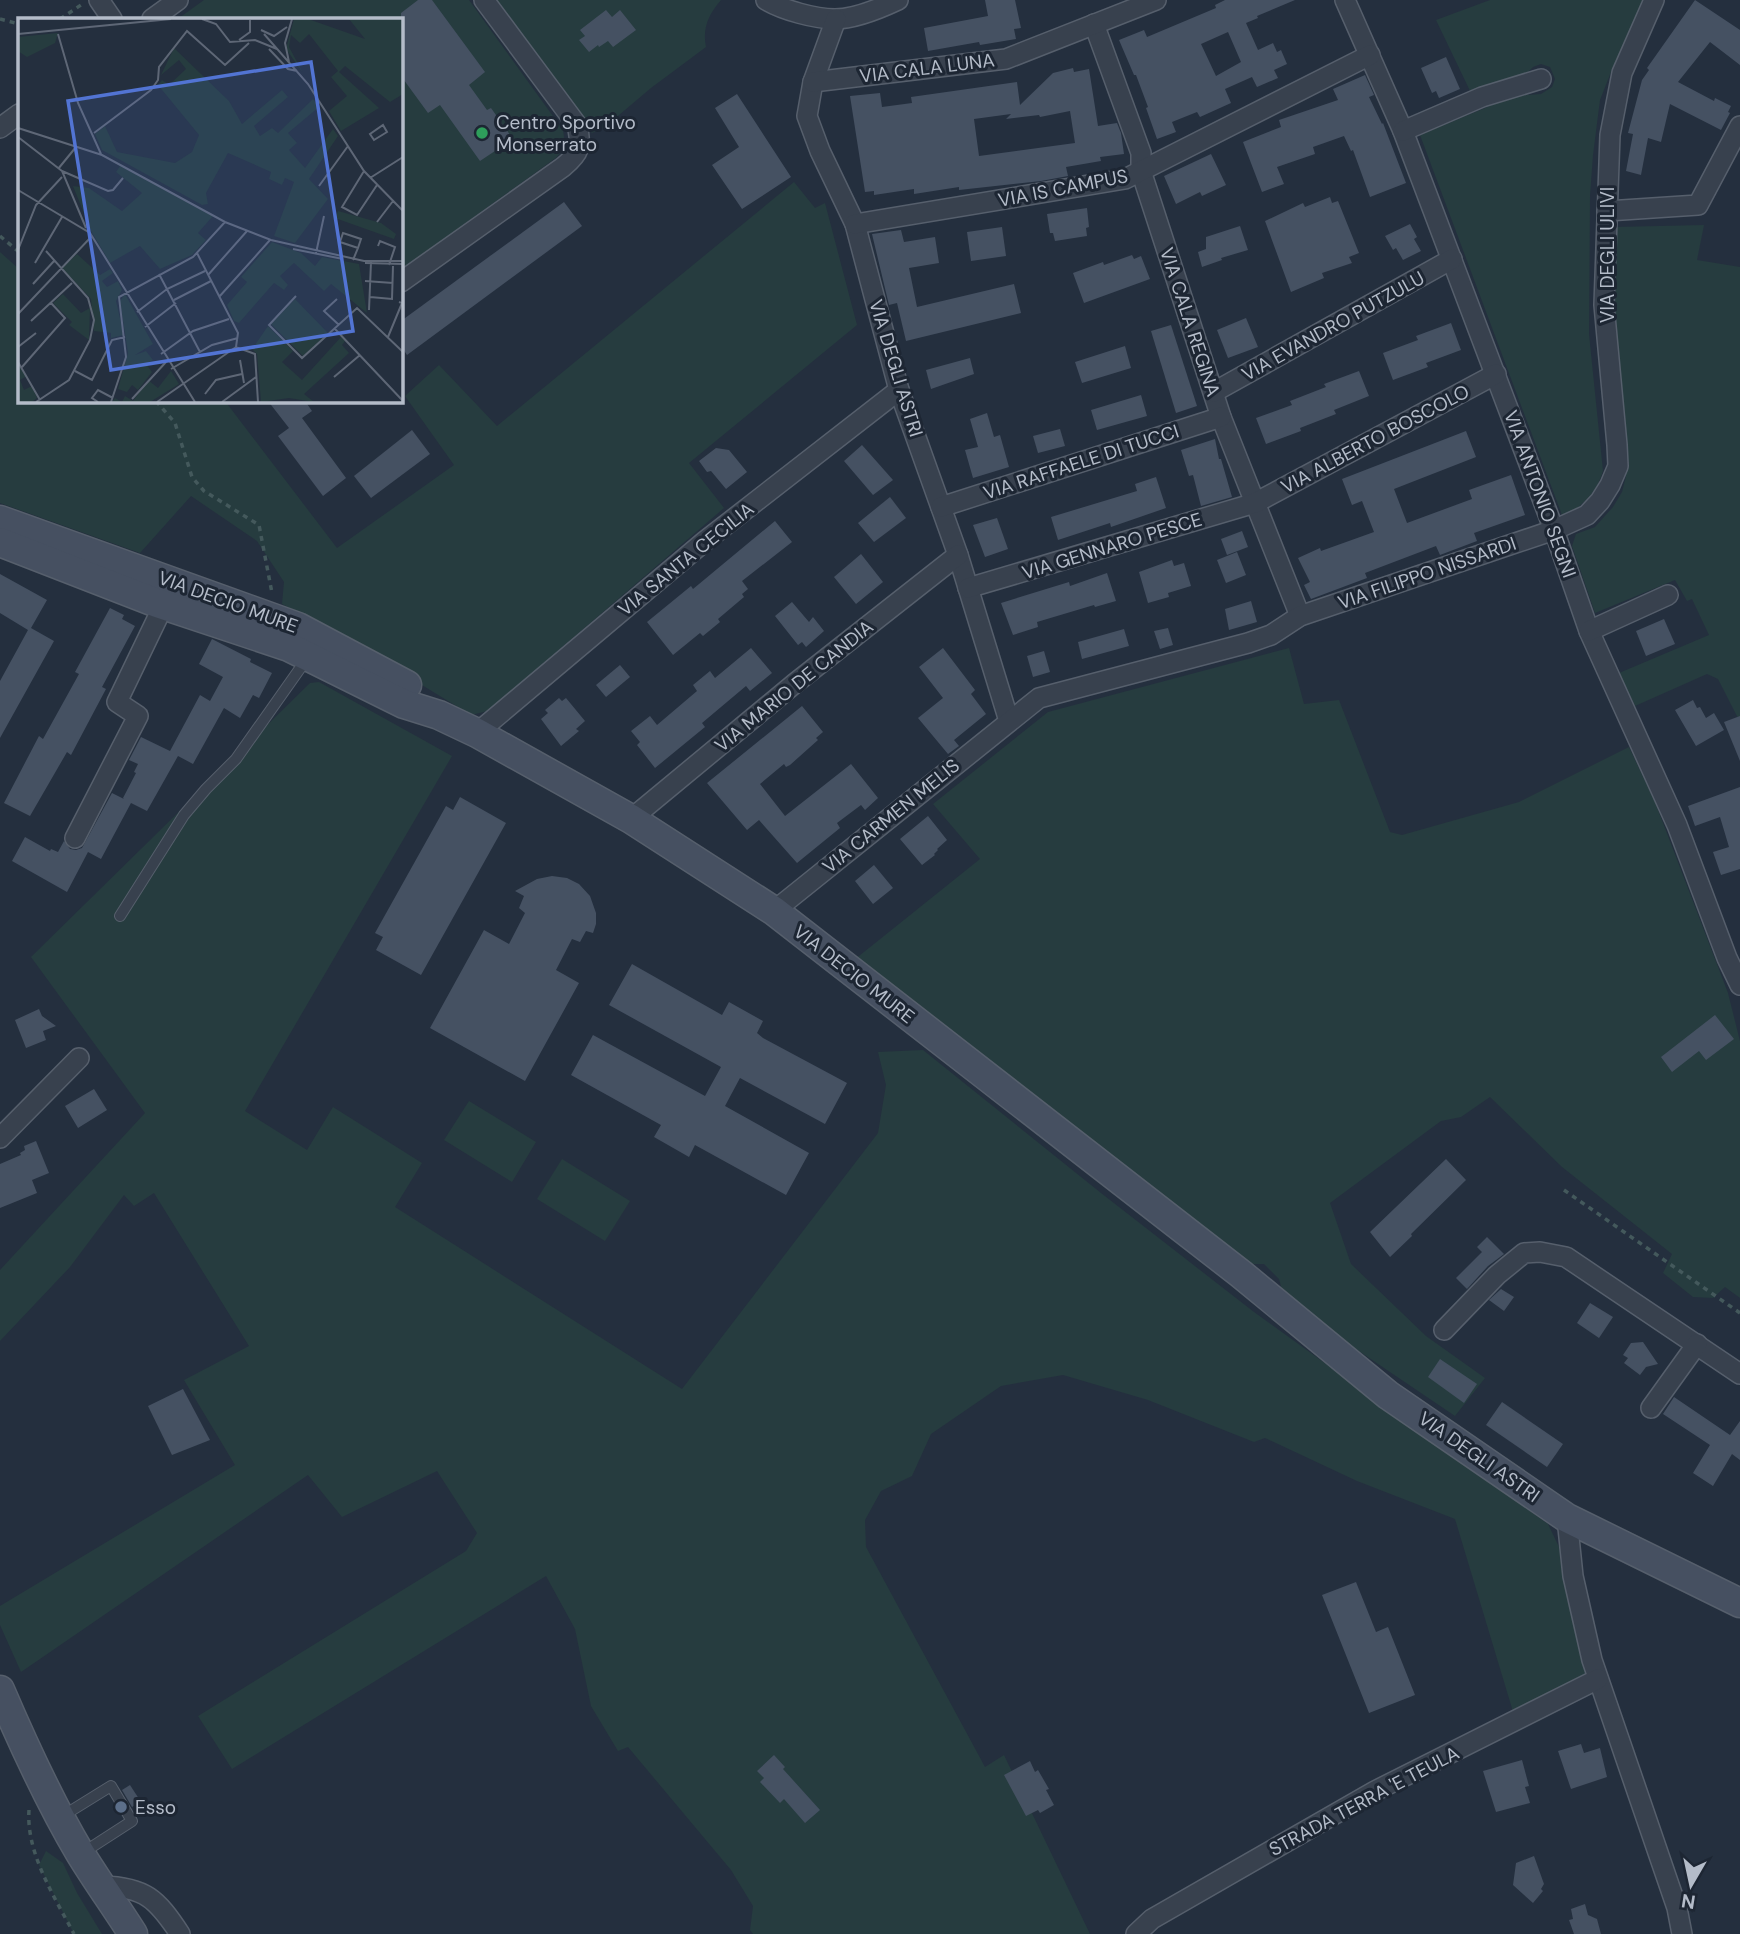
<svg xmlns="http://www.w3.org/2000/svg" width="1740" height="1934" viewBox="0 0 1740 1934" font-family="'DM Sans',sans-serif">
  <style>
    .green { fill: #263c3f }
    .building { fill: #455162; fill-rule: evenodd }
    .lines { fill: none; stroke-linecap: round; stroke-linejoin: round }
    .lane-casing { stroke: #565f6c; stroke-width: 12 }
    .street-casing { stroke: #565f6c; stroke-width: 22 }
    .secondary-casing { stroke: #565f6c; stroke-width: 31 }
    .path { stroke: #44595c; stroke-width: 3.5; stroke-dasharray: 5 5; stroke-linecap: butt }
    .lane { stroke: #38414e; stroke-width: 10 }
    .street { stroke: #38414e; stroke-width: 19 }
    .secondary { stroke: #465061; stroke-width: 28 }
    .leisure-dot { fill: #2e9e5b; stroke: #1d2633; stroke-width: 2.5 }
    .service-dot { fill: #5c6f8a; stroke: #1d2633; stroke-width: 2.5 }
    .labels { text-anchor: middle; dominant-baseline: central; stroke-width: 6; stroke-linejoin: round; paint-order: stroke }
    .street-label { font-size: 19px; fill: #b4bcc9; stroke: #1d2633 }
    .poi-label { font-size: 19px; fill: #b4bcc9; stroke: #1d2633; text-anchor: start }
    .inset-road { fill: none; stroke: #5e6776; stroke-width: 2 }
    .view { fill: #5274d3; fill-opacity: 0.15; stroke: #5274d3; stroke-width: 3.5 }
    .inset-edge { fill: none; stroke: #b4bcc9; stroke-width: 3.5 }
  </style>
  <rect width="100%" height="100%" fill="#242f3e"/>
  <g class="green">
    <path d="M204,0H469L563,130C565,142 565,148 557,157L401,270V19H180L179,18Z"/>
    <path d="M495,0H721C709,14 702,28 706,47L651,88L606,126L592,133L582,121Z"/>
    <path d="M1490,0H1644L1611,72L1600,100L1593,155L1590,196L1589,334L1603,471C1596,494 1585,502 1567,516L1562,515L1420,135L1514,96L1541,94L1552,87L1555,79L1550,67L1541,64L1533,67L1526,74L1471,93L1436,20Z"/>
    <path d="M794,182L815,208L825,203L857,325L689,463L724,508L488,711L471,715L340,635L282,604L284,582L257,541L191,496L140,553L0,503V252L19,269V401H225L337,548L454,465L405,396L439,365L497,426Z"/>
    <path d="M1704,225L1697,260L1740,267V722L1718,679L1707,674L1635,706L1619,673L1709,635L1692,599L1687,601L1675,580L1595,613L1572,546L1576,534L1595,527L1613,507L1622,492L1626,476L1627,443L1613,313L1614,227Z"/>
    <path d="M1289,648L1304,704L1339,700L1390,832L1402,835L1519,802L1629,747L1655,802L1728,993L1740,1041V1298L1725,1287L1713,1298L1693,1297L1663,1273L1672,1254L1562,1167L1490,1097L1461,1117L1441,1121L1330,1203L1351,1264L1426,1336L1485,1378L1455,1416L1285,1301L1279,1279L1264,1264H1244L854,960L980,859L933,804L1048,712Z"/>
    <path d="M319,682L452,756L245,1111L307,1150L333,1107L422,1163L395,1207L682,1389L878,1133L886,1085L878,1052L923,1050L1101,1193L1254,1312L1548,1524L1559,1547L1588,1669L1582,1679L1514,1715L1455,1519L1357,1481L1265,1438L1254,1442L1148,1400L1063,1375L1001,1386L931,1434L912,1476L881,1491L865,1520L866,1547L985,1767L1004,1755L1090,1934H753L750,1930L753,1906L731,1870L628,1747L618,1751L591,1706L575,1629L546,1576L232,1769L198,1716L466,1551L477,1533L437,1471L342,1517L308,1475L21,1672L0,1625V1606L235,1465L184,1380L249,1346L154,1193L134,1206L124,1195L70,1267L0,1341V1270L145,1113L31,957L310,683Z"/>
    <path d="M469,1101L536,1142L512,1182L444,1140Z"/>
    <path d="M562,1159L630,1201L605,1241L537,1199Z"/>
    <path d="M46,1851L63,1863L77,1893L102,1934H74L39,1865Z"/>
  </g>
  <g class="building">
    <path d="M418,0H432L485,72L469,85L487,110L491,108L513,139L480,161L440,105L428,113L401,76V13Z"/>
    <path d="M985,0H1015L1021,28L1014,29L1016,39L980,45L979,42L928,51L924,28L988,16Z"/>
    <path d="M1225,0H1295L1257,16L1258,18L1246,23L1258,50L1273,43L1277,52L1281,50L1287,64L1274,70L1278,78L1257,87L1252,77L1225,89L1231,103L1200,117L1197,112L1172,122L1176,132L1157,139L1146,108L1148,107L1136,75H1134L1119,40L1144,30L1147,37L1216,8L1215,5ZM1228,32L1241,62L1216,76L1201,44Z"/>
    <path d="M1695,0L1740,30V65L1710,42L1678,82L1714,101L1715,98L1731,106L1728,112L1730,113L1721,130L1670,104L1661,142L1648,138L1641,175L1626,171L1633,134L1628,133L1642,80L1649,70L1647,68Z"/>
    <path d="M606,10L612,17L620,10L636,30L613,47L608,41L599,47L598,45L589,52L579,40L585,36L580,30Z"/>
    <path d="M1446,57L1460,89L1439,98L1436,91L1432,93L1421,68Z"/>
    <path d="M1073,68L1074,72L1089,69L1098,126L1117,123L1121,133L1124,154L1100,157L1101,161L1066,167L1068,176L1041,181L959,190V187L914,194V189L874,195V191L865,192L850,96L880,93L882,107L912,103L911,97L1017,82L1020,105L1053,73ZM1070,111L1075,143L979,156L974,119L1011,114L1006,119L1039,115L1040,117Z"/>
    <path d="M1365,75L1374,95L1369,97L1382,124L1383,123L1406,183L1370,197L1353,150L1351,151L1344,136L1313,147L1315,154L1277,167L1284,184L1262,192L1243,142L1281,127L1279,120L1338,100L1333,89Z"/>
    <path d="M737,94L791,177L742,209L712,165L739,147L715,108Z"/>
    <path d="M1211,154L1226,185L1202,196L1200,192L1176,204L1164,176Z"/>
    <path d="M1330,197L1332,203L1338,201L1359,253L1349,257L1352,263L1322,273L1324,278L1291,292L1265,221L1303,203L1305,207Z"/>
    <path d="M564,202L582,226L407,355L401,346V321Z"/>
    <path d="M1087,208L1089,227L1086,228L1087,236L1055,241L1053,233H1050L1047,214Z"/>
    <path d="M1410,224L1417,237L1414,239L1421,251L1403,260L1396,248L1393,250L1385,236Z"/>
    <path d="M1240,226L1248,250L1221,258L1222,260L1202,267L1198,252L1206,249V237Z"/>
    <path d="M1002,227L1006,256L971,261L967,232Z"/>
    <path d="M901,230L904,242L935,237L939,263L909,268L917,307L1014,284L1021,313L906,341L897,303L889,305L872,234Z"/>
    <path d="M1132,255L1134,259L1141,256L1150,279L1084,303L1073,273L1103,262L1104,265Z"/>
    <path d="M1246,318L1258,347L1228,358L1217,330Z"/>
    <path d="M1451,323L1461,350L1426,363L1428,367L1393,380L1383,353L1418,340L1416,336Z"/>
    <path d="M1171,325L1197,406L1176,413L1151,331Z"/>
    <path d="M1125,346L1131,368L1082,383L1075,362Z"/>
    <path d="M970,358L974,374L931,389L926,370Z"/>
    <path d="M1359,371L1369,396L1334,410L1336,414L1300,428L1301,431L1266,444L1256,418L1292,405L1290,401L1326,387L1324,384Z"/>
    <path d="M1141,395L1147,416L1097,430L1091,410Z"/>
    <path d="M268,401H305L312,411L302,418L346,478L323,496L278,436L289,428Z"/>
    <path d="M987,413L994,437L1000,435L1009,467L973,478L965,450L978,447L970,419Z"/>
    <path d="M1060,429L1065,446L1038,453L1033,436Z"/>
    <path d="M412,430L430,454L371,498L354,476Z"/>
    <path d="M1466,431L1476,457L1394,489L1407,523L1472,499L1469,490L1511,475L1525,515L1474,533L1477,541L1440,555L1436,546L1365,573L1367,578L1311,599L1304,585L1310,582L1298,558L1320,548L1321,551L1374,532L1362,501L1352,505L1342,479Z"/>
    <path d="M1215,439L1219,459H1221L1232,497L1201,506L1193,475L1189,476L1181,450Z"/>
    <path d="M862,445L893,480L873,495L844,461Z"/>
    <path d="M716,448L729,450L747,472L726,489L711,471L707,472L699,461Z"/>
    <path d="M1156,477L1166,508L1111,527L1110,523L1058,540L1051,517L1137,491L1135,484Z"/>
    <path d="M890,497L906,518L874,542L858,523Z"/>
    <path d="M997,518L1008,549L985,557L973,525Z"/>
    <path d="M775,521L792,542L742,581L748,589L742,594L744,597L718,619L720,622L703,636L700,633L673,655L647,622L691,586L693,589Z"/>
    <path d="M1242,531L1248,547L1227,555L1221,539Z"/>
    <path d="M1237,552L1246,575L1226,583L1217,560Z"/>
    <path d="M861,554L883,582L856,604L834,577Z"/>
    <path d="M1172,560L1174,566L1184,563L1191,586L1168,593L1169,597L1148,603L1139,572Z"/>
    <path d="M1107,573L1116,601L1095,607L1094,605L1037,622L1038,627L1013,635L1001,603L1069,582L1070,586Z"/>
    <path d="M0,574L47,600L31,628L54,641L0,738V681L28,630L0,613Z"/>
    <path d="M1251,601L1257,622L1229,630L1225,609Z"/>
    <path d="M792,602L809,622L813,617L824,631L806,647L802,642L798,645L775,616Z"/>
    <path d="M110,608L124,615L122,619L135,626L102,687L106,689L71,755L67,752L30,816L4,803L39,736L43,739L79,674L75,672Z"/>
    <path d="M1664,619L1675,644L1646,656L1636,631Z"/>
    <path d="M1168,628L1173,645L1160,649L1154,631Z"/>
    <path d="M1124,629L1129,646L1082,659L1078,642Z"/>
    <path d="M212,639L251,659L250,662L272,673L259,698L253,695L240,718L224,708L193,764L178,756L147,811L131,803L101,859L88,852L67,892L12,861L25,837L50,851L51,849L58,852L64,841L70,849L76,850L82,848L112,793L124,799L123,798L136,773L134,772L138,764L129,760L141,737L170,751L200,695L210,701L223,677L199,664Z"/>
    <path d="M751,648L772,673L750,691L746,686L702,723L705,727L655,768L637,745L640,742L631,731L650,716L657,725L697,691L693,685L710,671L715,678Z"/>
    <path d="M943,648L975,690L971,694L986,714L954,740L959,746L948,754L918,718L943,698L919,667Z"/>
    <path d="M1044,651L1050,672L1033,677L1027,656Z"/>
    <path d="M620,665L630,677L606,697L596,685Z"/>
    <path d="M559,698L562,701L566,698L585,721L576,729L579,731L561,746L541,719L548,713L545,710Z"/>
    <path d="M1693,700L1697,708L1700,707L1706,718L1714,713L1724,730L1696,746L1675,710Z"/>
    <path d="M802,706L823,732L816,738L818,740L790,765L786,767L784,764L760,784L785,816L851,764L878,798L865,810L861,805L837,823L840,828L797,863L759,820L747,830L707,783Z"/>
    <path d="M1740,716V761L1724,722Z"/>
    <path d="M1740,787V869L1721,875L1713,852L1729,847L1720,817L1695,826L1688,806Z"/>
    <path d="M460,797L506,823L421,975L376,950L383,937L375,933L446,806L453,810Z"/>
    <path d="M928,816L947,840L937,849L938,850L934,854L935,855L922,865L900,839Z"/>
    <path d="M874,865L893,888L873,904L855,881Z"/>
    <path d="M552,876L567,878L579,884L590,896L596,913V924L593,933L586,931L580,942L572,939L556,970L579,983L525,1081L430,1028L484,930L509,944L525,913L519,908L524,896L515,891L537,879Z"/>
    <path d="M632,964L722,1015L729,1002L763,1021L757,1033L763,1038L847,1083L825,1124L740,1078L725,1106L809,1153L786,1195L695,1145L689,1157L654,1137L661,1125L571,1075L593,1035L705,1096L721,1067L609,1005Z"/>
    <path d="M39,1009L42,1016L56,1026L43,1031L46,1040L26,1048L15,1020Z"/>
    <path d="M1715,1015L1734,1039L1706,1060L1699,1051L1672,1072L1661,1057Z"/>
    <path d="M94,1089L107,1110L78,1128L65,1106Z"/>
    <path d="M36,1141L49,1173L32,1180L37,1193L0,1208V1164L21,1155L20,1153L25,1150L24,1146Z"/>
    <path d="M1446,1159L1466,1180L1411,1234L1412,1236L1390,1257L1370,1232Z"/>
    <path d="M1487,1237L1504,1254L1488,1266L1467,1289L1456,1278L1482,1252L1477,1247Z"/>
    <path d="M1501,1289L1514,1297L1504,1311L1489,1300Z"/>
    <path d="M1590,1303L1613,1317L1599,1338L1577,1323Z"/>
    <path d="M1643,1342L1658,1364L1646,1367L1640,1375L1624,1363L1628,1358L1623,1355L1631,1343Z"/>
    <path d="M1440,1359L1477,1384L1464,1403L1428,1377Z"/>
    <path d="M183,1389L210,1440L172,1455L148,1406Z"/>
    <path d="M1674,1397L1730,1435L1740,1421V1460L1732,1454L1713,1486L1693,1473L1710,1445L1663,1414Z"/>
    <path d="M1502,1402L1563,1444L1547,1467L1486,1425Z"/>
    <path d="M1356,1582L1376,1632L1388,1627L1415,1695L1369,1713L1322,1595Z"/>
    <path d="M1581,1744L1584,1753L1600,1748L1607,1777L1571,1789L1558,1751Z"/>
    <path d="M774,1755L785,1767L783,1769L820,1810L805,1823L784,1799L780,1803L760,1782L764,1778L757,1771Z"/>
    <path d="M1522,1760L1529,1786L1525,1787L1530,1803L1496,1812L1483,1771Z"/>
    <path d="M1030,1761L1035,1772L1038,1770L1049,1789L1046,1790L1054,1805L1040,1813L1038,1810L1026,1816L1004,1775Z"/>
    <path d="M130,1785L141,1802L132,1807L122,1790Z"/>
    <path d="M1534,1856L1544,1884L1541,1889L1543,1891L1533,1903L1513,1885L1516,1863Z"/>
    <path d="M1585,1904L1588,1915L1597,1919L1601,1934H1574L1569,1920L1573,1919L1571,1909Z"/>
  </g>
  <g class="lines">
    <g class="lane-casing">
      <g id="lane">
        <path d="M120,916L184,815L206,789L236,759L306,660"/>
        <path d="M61,1817L111,1786L132,1821L84,1852"/>
      </g>
    </g>
    <g class="street-casing">
      <g id="street">
        <path d="M99,0L112,19"/>
        <path d="M766,0C783,10 815,19 835,19C854,19 881,8 898,0"/>
        <path d="M1345,0L1403,131L1554,530L1589,631L1677,825L1727,958L1740,985"/>
        <path d="M152,19L178,0"/>
        <path d="M836,19L813,82L807,116L820,151L855,224L899,390L958,555L1009,721"/>
        <path d="M1094,24L1141,153V171L1221,417L1300,616"/>
        <path d="M813,82L1006,59L1156,0"/>
        <path d="M0,128L19,114"/>
        <path d="M1403,131L1482,97L1541,79"/>
        <path d="M1607,211L1698,205L1740,126"/>
        <path d="M855,224L1125,179L1370,55"/>
        <path d="M401,282L563,167C580,153 582,146 577,125L484,0"/>
        <path d="M1214,392L1452,259"/>
        <path d="M941,507L1221,417"/>
        <path d="M968,588L1255,503L1496,374"/>
        <path d="M1589,631L1668,595"/>
        <path d="M477,733L705,541L899,390"/>
        <path d="M631,819L794,684L958,555"/>
        <path d="M75,838L138,716L117,702L169,594"/>
        <path d="M774,911L1039,698L1248,643L1271,635L1300,616L1554,530L1587,515L1600,501L1610,485L1618,466L1617,445L1604,305L1610,135L1622,73L1654,0"/>
        <path d="M0,1138L79,1058"/>
        <path d="M1444,1330L1497,1275L1524,1253L1540,1252L1566,1257L1740,1374"/>
        <path d="M1651,1408L1697,1344"/>
        <path d="M1567,1518L1573,1576L1592,1660L1677,1908L1682,1934"/>
        <path d="M102,1886C145,1887 157,1899 180,1934"/>
        <path d="M1136,1934L1152,1919L1375,1791L1598,1679"/>
      </g>
    </g>
    <g class="secondary-casing">
      <g id="secondary">
        <path d="M0,520L298,627L407,685"/>
        <path d="M0,542L157,603L289,647L404,704L439,715L477,733L631,819L774,911L1241,1274L1388,1395L1567,1518L1740,1603"/>
        <path d="M0,1690C24,1746 49,1801 80,1853C97,1881 116,1907 133,1934"/>
      </g>
    </g>
    <g class="path">
      <path d="M0,19L19,24"/>
      <path d="M60,19L81,5"/>
      <path d="M0,236L19,252"/>
      <path d="M156,401L175,423L192,477L204,491L259,525L272,593"/>
      <path d="M1564,1190L1740,1313"/>
      <path d="M29,1810C26,1853 54,1896 74,1934"/>
    </g>
    <use href="#lane" class="lane"/>
    <use href="#street" class="street"/>
    <use href="#secondary" class="secondary"/>
  </g>
  <circle class="leisure-dot" cx="482" cy="133" r="7"/>
  <circle class="service-dot" cx="121" cy="1807" r="7"/>
  <g class="labels">
    <g class="street-label">
      <text transform="translate(927 68) rotate(-7)">VIA CALA LUNA</text>
      <text transform="translate(1063 188) rotate(-11)">VIA IS CAMPUS</text>
      <text transform="translate(1607 255) rotate(-90)">VIA DEGLI ULIVI</text>
      <text transform="translate(1190 322) rotate(72)">VIA CALA REGINA</text>
      <text transform="translate(1333 326) rotate(-29)">VIA EVANDRO PUTZULU</text>
      <text transform="translate(896 368) rotate(73)">VIA DEGLI ASTRI</text>
      <text transform="translate(1375 439) rotate(-28)">VIA ALBERTO BOSCOLO</text>
      <text transform="translate(1081 462) rotate(-18)">VIA RAFFAELE DI TUCCI</text>
      <text transform="translate(1540 494) rotate(70)">VIA ANTONIO SEGNI</text>
      <text transform="translate(1112 546) rotate(-17)">VIA GENNARO PESCE</text>
      <text transform="translate(686 559) rotate(-39)">VIA SANTA CECILIA</text>
      <text transform="translate(1427 573) rotate(-19)">VIA FILIPPO NISSARDI</text>
      <text transform="translate(228 602) rotate(20)">VIA DECIO MURE</text>
      <text transform="translate(794 686) rotate(-39)">VIA MARIO DE CANDIA</text>
      <text transform="translate(891 816) rotate(-39)">VIA CARMEN MELIS</text>
      <text transform="translate(854 974) rotate(38)">VIA DECIO MURE</text>
      <text transform="translate(1479 1457) rotate(35)">VIA DEGLI ASTRI</text>
      <text transform="translate(1364 1801) rotate(-28)">STRADA TERRA 'E TEULA</text>
    </g>
    <g class="poi-label">
      <text x="496" y="122">Centro Sportivo<tspan x="496" dy="22">Monserrato</tspan></text>
      <text x="135" y="1807">Esso</text>
    </g>
  </g>
  <g transform="translate(18 18)">
    <rect width="385" height="385" fill="#242f3e"/>
    <path d="M276,1H290L347,21L331,1H385V76L372,84L327,48L321,54L361,90L323,113L311,93L329,78L313,59L320,53L291,16L282,25L273,17L271,29L285,55L268,31ZM40,15L37,25L9,39L0,33V19ZM156,30L211,83L224,106L264,72L270,79L236,108L242,118L254,110L260,115L295,81L301,89L270,115L279,125L271,132L287,150L315,111L320,118L291,161L310,181L277,225L256,218L276,164L267,160L264,167L251,161L253,154L210,135L188,175L190,186L184,187L84,132L77,116L87,108L99,134L157,145L174,134L181,117L140,67L144,62L151,67L168,51L161,42L143,57ZM102,148L195,198L180,215L188,222L174,237L142,251L122,228L92,245L73,213L55,168L71,170L104,193L124,175L98,154ZM320,193L363,205L378,216L376,221L317,200ZM254,224L283,235L297,248L304,239L341,246L349,295L313,266L306,273L276,245L262,258L270,267L266,272L256,265L221,305L216,303L209,287L229,264L223,259ZM59,236L82,257L92,251L95,255L84,263L89,269L100,263L104,272L98,283L106,317L93,320V315L76,313L73,281L44,250ZM45,276L63,295L72,290L71,322L51,307L54,304L35,285ZM107,276L135,326L117,337L128,333L135,342L128,346L134,354L120,372L114,367L109,374L100,371L110,335L102,283ZM277,281L310,315L285,338L253,306ZM250,308L275,333L264,344L284,362L323,319L327,323L324,327L331,335L286,376L296,384L271,380L243,384L239,336L234,331ZM0,346L9,358L2,362L6,372L14,368L19,380L14,384H0ZM153,353L161,366L132,384H94L97,380L104,384L107,378L115,383L130,362L140,370Z" fill="#263c3f"/>
    <path class="inset-road" d="M184,1L198,6L212,24L237,22L259,31M243,12L256,18L269,9M0,16L153,1M40,16L60,85L83,136M246,16L290,66L346,153L385,193M221,22L232,14V2M251,31L270,51L279,53M271,44L267,25L274,1M365,107L369,114L356,122L352,116ZM0,110L84,137L207,204L253,222L346,243H385M76,115L133,72L140,62L141,49L169,13L207,47L231,25M0,119L44,153M40,151L58,129M346,153L324,189L339,197L359,167M352,160L385,139M301,168L330,128M0,172L72,215L177,384M359,204L375,183M68,210L44,153L90,173L95,172L105,160M360,228L362,223L377,229L371,247M275,231L325,241M0,232L18,187L44,159M179,235L220,315L218,329M298,235L306,198M335,242L340,230L343,221L325,215L322,224L340,230M17,245L44,199M347,245L385,246M141,256L182,334M190,257L229,213M347,263L375,265M15,266L36,243M278,278L251,307L284,340L339,290L385,334M201,279L252,222M352,279L374,281L375,248M319,281L306,293L321,307M156,282L193,263M351,292L353,244M119,294L149,271L187,253M0,296L74,218M13,303L54,265M127,309L158,285M317,311L385,383M370,319L384,285L381,284M0,329L18,315M143,336L175,313L211,301M222,342L226,365M0,344L22,382M4,349L47,300L33,285M153,351L194,327L220,320M57,353L74,362L94,322L107,319M316,359L342,337M187,376L198,362L224,356M114,381L148,344M18,384L51,362L72,322L76,302L70,280L28,233M80,384L74,380L80,372L95,380M93,384L108,339L101,279L175,239L207,204M139,384L218,329L237,336L240,384M204,384L238,359"/>
    <path class="view" d="M293,44L335,313L93,352L50,83Z"/>
    <rect width="385" height="385" class="inset-edge"/>
  </g>
  <g transform="translate(1691 1885) rotate(189)" stroke="#1d2633" stroke-width="5" paint-order="stroke">
  <path d="M0-5L12 26L0 18L-12 26Z" fill="#b4bcc9"/>
  <text y="-10" font-size="19" font-weight="bold" text-anchor="middle" fill="#b4bcc9">N</text>
  </g>
</svg>
